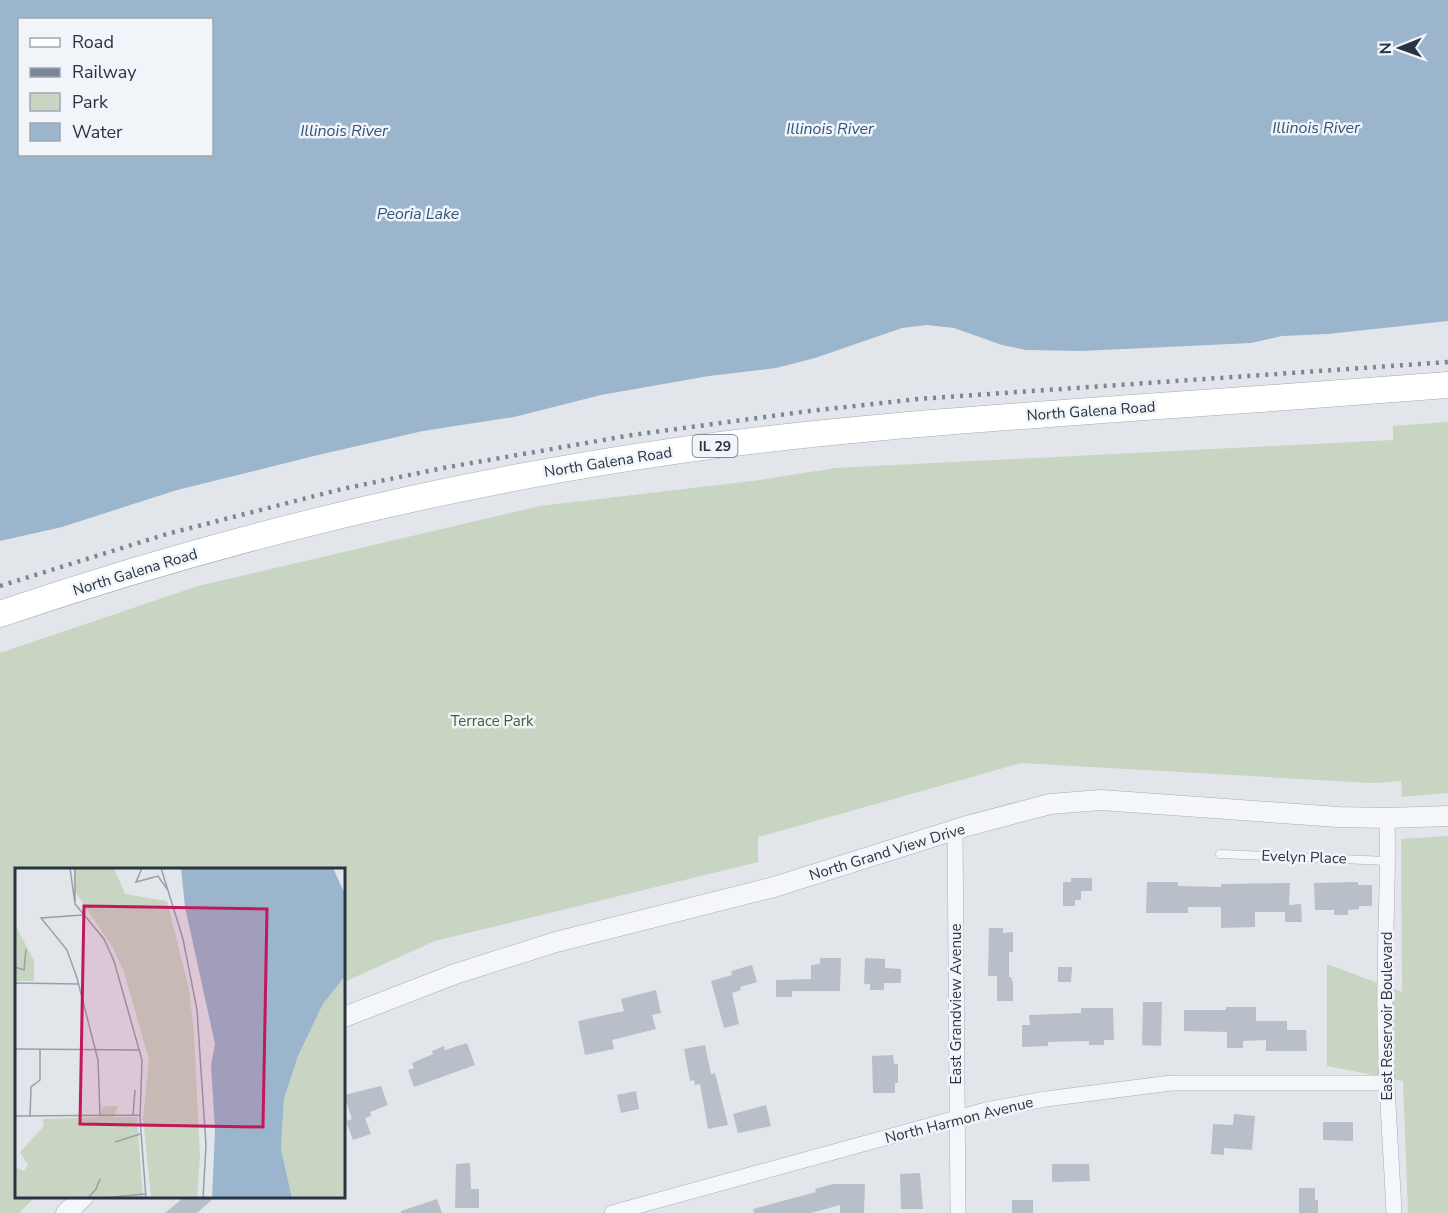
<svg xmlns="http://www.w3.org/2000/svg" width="1448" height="1213" viewBox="0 0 1448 1213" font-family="'Nunito Sans',sans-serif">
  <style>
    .green { fill: #c8d5c2 }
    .water { fill: #9bb5cc; fill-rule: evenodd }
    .building { fill: #b8bfc8 }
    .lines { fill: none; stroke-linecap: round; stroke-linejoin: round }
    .service-casing { stroke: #a7adb5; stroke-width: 9 }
    .minor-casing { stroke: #a7adb5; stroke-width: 16 }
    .tertiary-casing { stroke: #a7adb5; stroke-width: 21 }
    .primary-casing { stroke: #a0aab7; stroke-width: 27 }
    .service { stroke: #f5f6f9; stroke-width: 8 }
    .minor { stroke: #f5f6f9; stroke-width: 15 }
    .tertiary { stroke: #f5f6f9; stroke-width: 20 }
    .primary { stroke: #fff; stroke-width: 26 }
    .rail { stroke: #7a8695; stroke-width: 4.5; stroke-dasharray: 3 6; stroke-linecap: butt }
    .labels { text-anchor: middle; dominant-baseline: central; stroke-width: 5; stroke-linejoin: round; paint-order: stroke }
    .shield { fill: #f1f4f8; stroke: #656e79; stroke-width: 1.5 }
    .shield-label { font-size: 14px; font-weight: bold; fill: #293443 }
    .street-label { font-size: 15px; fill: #293443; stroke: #f1f4f8 }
    .park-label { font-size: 15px; fill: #3f6036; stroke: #f1f4f8 }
    .water-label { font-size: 16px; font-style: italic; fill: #315579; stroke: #f1f4f8 }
    .inset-road { fill: none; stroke: #989fa8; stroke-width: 1.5 }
    .view { fill: #c2185b; fill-opacity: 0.15; stroke: #c2185b; stroke-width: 3 }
    .inset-edge { fill: none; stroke: #293443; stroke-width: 3 }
  </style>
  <rect width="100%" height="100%" fill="#e2e6eb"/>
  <g class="green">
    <path d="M1448,422V793L1402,797L1401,781L1373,783L1022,763L758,837V862L435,941L344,982V870H16V1196L35,1197L19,1213H0V653L198,586L540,506L752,481L836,468L1393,440V426Z"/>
    <path d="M1448,836V1213H1408L1403,1081L1327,1066V964L1402,992L1401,839Z"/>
  </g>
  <path class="water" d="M0,0H1448V321L1328,334L1282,336L1251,343L1082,351L1026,350L1002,345L954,328L927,325L902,328L815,358L776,368L709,376L601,395L514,417L423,431L318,455L177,490L62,527L0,541ZM20,20H212V154H20Z"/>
  <g class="building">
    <path d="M1071,878H1092V891H1081V900H1075V906H1063V882H1071Z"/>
    <path d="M1147,882H1178V886L1221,887V884L1290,883L1289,905L1301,904L1302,922H1285V912H1255V927L1221,928V907H1188V913H1146Z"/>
    <path d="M1358,882V885H1372V906H1359V909L1348,910V915H1334V910H1315L1314,883Z"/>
    <path d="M989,928H1003V933L1013,932V952H1009V977H1011L1013,983V1001H997V976H988Z"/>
    <path d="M820,958H841L840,991H792V997H776V980L811,979V965L820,964Z"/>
    <path d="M865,958L885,959V968L901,969V983H884V990H870V984H864Z"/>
    <path d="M752,965L757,982L740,987L741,990L732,993L739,1024L724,1028L711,981L732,975L731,971Z"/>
    <path d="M1058,967H1072L1071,982H1058Z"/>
    <path d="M656,990L661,1013L652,1015L656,1029L612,1040L614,1049L585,1055L578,1021L624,1011L621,999Z"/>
    <path d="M1143,1002H1162L1161,1046L1142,1045Z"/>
    <path d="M1226,1007H1256V1021H1287V1030H1306L1307,1051H1266V1040L1243,1041V1048H1227V1032L1184,1031V1010H1226Z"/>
    <path d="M1081,1008H1113L1114,1040H1104V1045H1089V1041L1048,1042V1046L1022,1047V1025H1030L1029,1015L1081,1013Z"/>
    <path d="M467,1043L475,1065L414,1087L408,1070L414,1068L412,1063L433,1054L432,1051L444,1046L445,1050Z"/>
    <path d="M705,1045L711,1074L715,1073L728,1125L708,1129L700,1084L695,1085L694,1080L690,1081L684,1049Z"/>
    <path d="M893,1055L894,1064H898V1083H895V1093H873L872,1056Z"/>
    <path d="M381,1086L388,1105L370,1112L371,1116L365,1118L371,1134L353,1140L346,1121L352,1119L344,1095Z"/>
    <path d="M636,1091L639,1109L621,1113L617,1095Z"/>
    <path d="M766,1105L771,1126L738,1133L733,1114Z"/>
    <path d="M1234,1114L1255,1116L1252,1150L1224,1148V1155L1211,1154L1213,1124L1233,1125Z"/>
    <path d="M1323,1122H1353V1141L1323,1140Z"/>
    <path d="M470,1163L471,1189H479V1208H455L456,1164Z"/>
    <path d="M1052,1164H1089L1090,1181L1052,1182Z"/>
    <path d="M920,1173L923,1209H901L900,1174Z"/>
    <path d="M833,1184H865L864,1213H840V1205L811,1213H754L753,1209L816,1192L815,1189Z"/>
    <path d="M1299,1188H1315V1200H1318V1213H1299Z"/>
    <path d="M184,1197H215L197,1213H165Z"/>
    <path d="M437,1199L442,1213H401V1211Z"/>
    <rect x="1012" y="1200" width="21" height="13"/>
  </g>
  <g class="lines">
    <g class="service-casing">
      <path id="service" d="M1220,854L1388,861"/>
    </g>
    <g class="minor-casing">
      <g id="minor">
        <path d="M1387,818C1389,883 1384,947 1385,1011C1385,1079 1391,1146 1394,1213"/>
        <path d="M955,830L958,1213"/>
        <path d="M612,1213L986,1110L1046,1099L1171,1083H1387"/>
      </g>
    </g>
    <g class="tertiary-casing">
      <g id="tertiary">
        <path d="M344,1017L455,974L556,942L774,887L967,826L1050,804L1101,800L1338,817L1387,818L1448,816"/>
        <path d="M66,1213L84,1196"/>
      </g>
    </g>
    <g class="primary-casing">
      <path id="primary" d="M0,614C221,539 450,483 682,450C831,429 981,419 1131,408C1237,401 1342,393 1448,385"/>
    </g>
    <use href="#service" class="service"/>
    <use href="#minor" class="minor"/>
    <use href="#tertiary" class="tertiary"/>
    <use href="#primary" class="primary"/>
    <path class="rail" d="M0,586L167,534L342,489L443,468L632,435L809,411L918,399L1448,362"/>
  </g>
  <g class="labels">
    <rect class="shield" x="692.5" y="435" width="45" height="22" rx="4.5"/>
    <g class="shield-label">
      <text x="715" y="446">IL 29</text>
    </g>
    <g class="street-label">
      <text transform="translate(1091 411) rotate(-4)">North Galena Road</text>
      <text transform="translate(608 462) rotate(-9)">North Galena Road</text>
      <text transform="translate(135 572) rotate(-17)">North Galena Road</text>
      <text transform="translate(887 852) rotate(-17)">North Grand View Drive</text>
      <text transform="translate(1304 857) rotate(2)">Evelyn Place</text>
      <text transform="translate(956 1004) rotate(-90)">East Grandview Avenue</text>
      <text transform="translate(1387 1016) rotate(-90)">East Reservoir Boulevard</text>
      <text transform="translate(959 1120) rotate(-14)">North Harmon Avenue</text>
    </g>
    <g class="park-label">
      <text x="492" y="721">Terrace Park</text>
    </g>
    <g class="water-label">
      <text x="1316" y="128">Illinois River</text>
      <text x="830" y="129">Illinois River</text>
      <text x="344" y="131">Illinois River</text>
      <text x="418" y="214">Peoria Lake</text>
    </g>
  </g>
  <g transform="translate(15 868)">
    <rect width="330" height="330" fill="#e2e6eb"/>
    <path d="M59,0H99L110,26L152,33L174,121L179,165L185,288L182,330H136L128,250L134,192L109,104L98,80L59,22ZM0,56L19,93V113H0ZM330,108V330H277L266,281L269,231L283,188L308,136ZM88,238H103L99,249H122L128,330H0V299L9,303L13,297L5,284L29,258L27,251L85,249Z" fill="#c8d5c2"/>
    <path d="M166,0H318L330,26V108L308,136L283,188L269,231L266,281L277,330H197L200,262L196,197L200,176L170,39Z" fill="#9bb5cc"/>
    <path class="inset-road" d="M55,0L60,36L89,71L99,93L127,192L125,251L131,330M60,0V34M127,0L121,14L143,8L152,21M146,0L168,71L182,142L191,277L188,330M68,47L26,50L52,82L62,110L83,192L85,247M0,99L9,102L11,81M0,115L64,116M0,181L124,182M118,247L120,222M0,248L125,247M15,249L16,219L25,212V181M100,274L125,266M73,330L81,321L85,311M88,330L130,326"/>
    <path class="view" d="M69,38L252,41L248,259L65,256Z"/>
    <rect width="330" height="330" class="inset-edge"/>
  </g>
  <rect x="18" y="18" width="195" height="138" fill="#f1f4f8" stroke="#a1a7b0" stroke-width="1.5"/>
  <rect x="30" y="38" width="30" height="9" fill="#ffffff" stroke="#a1a7b0" stroke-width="1.5"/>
  <text x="72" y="48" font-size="18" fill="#293443">Road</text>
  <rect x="30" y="68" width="30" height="9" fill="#7a8695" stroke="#a1a7b0" stroke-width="1.5"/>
  <text x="72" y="78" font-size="18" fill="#293443">Railway</text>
  <rect x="30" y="93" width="30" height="18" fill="#c8d5c2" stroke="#a1a7b0" stroke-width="1.5"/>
  <text x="72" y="108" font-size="18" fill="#293443">Park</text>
  <rect x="30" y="123" width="30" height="18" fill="#9bb5cc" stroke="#a1a7b0" stroke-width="1.5"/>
  <text x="72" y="138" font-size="18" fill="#293443">Water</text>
  <g transform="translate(1400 48) rotate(269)" stroke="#f1f4f8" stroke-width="4.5" paint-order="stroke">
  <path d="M0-4.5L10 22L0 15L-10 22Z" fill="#293443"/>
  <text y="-9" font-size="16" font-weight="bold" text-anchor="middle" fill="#293443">N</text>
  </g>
</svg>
